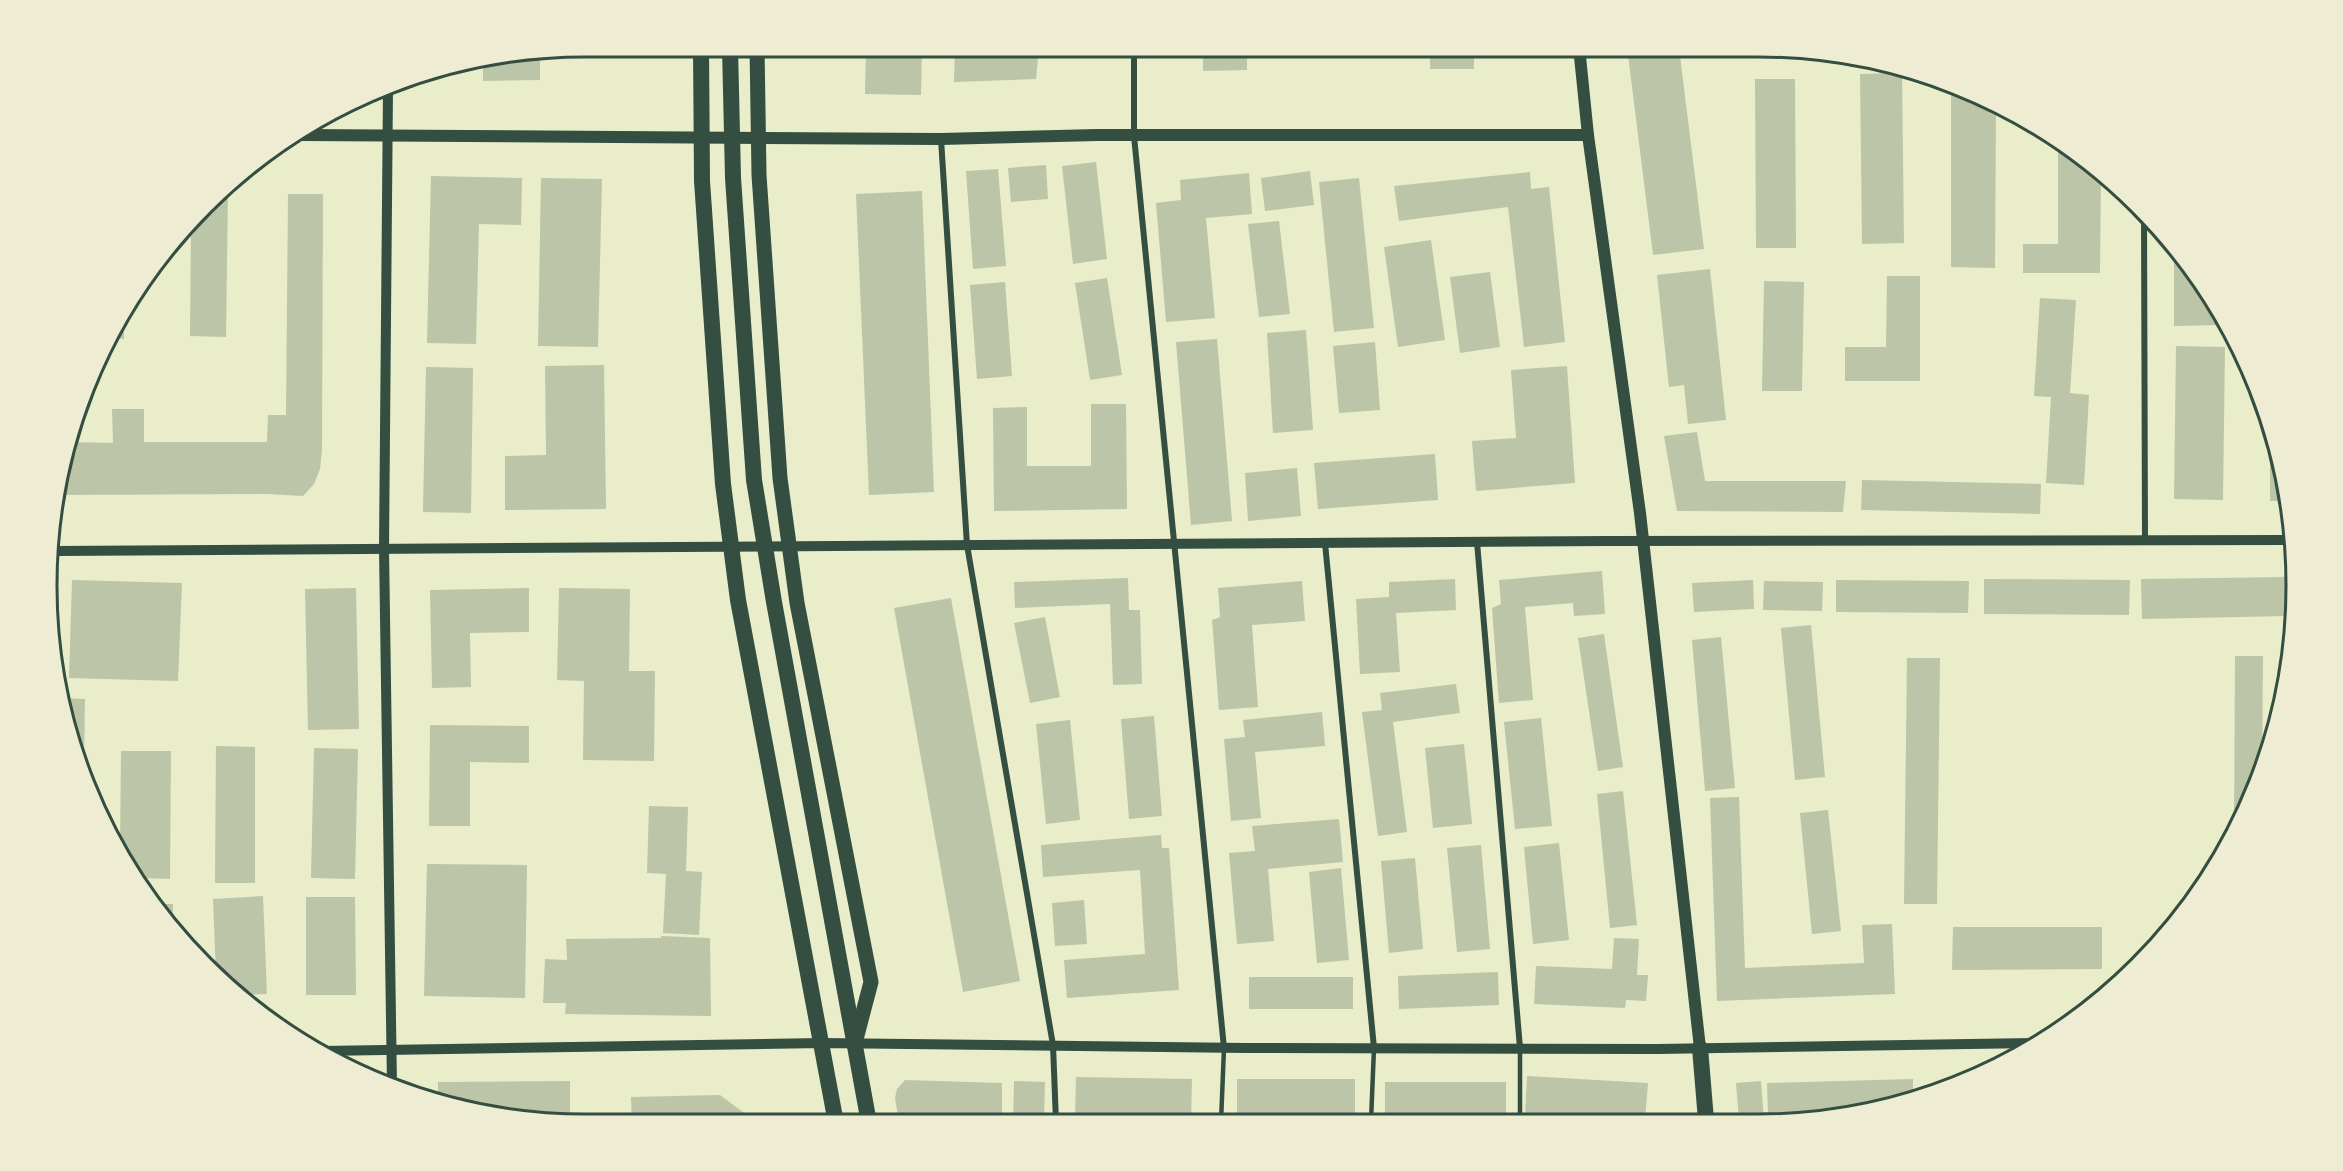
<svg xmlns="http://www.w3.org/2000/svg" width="2343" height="1171" viewBox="0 0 2343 1171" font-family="'Golos Text',sans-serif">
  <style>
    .building { fill: #bcc5a7 }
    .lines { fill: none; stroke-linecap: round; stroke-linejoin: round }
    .service { stroke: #344e41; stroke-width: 4.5 }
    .minor { stroke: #344e41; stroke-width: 6 }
    .tertiary { stroke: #344e41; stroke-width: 10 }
    .secondary { stroke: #344e41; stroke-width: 12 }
    .primary { stroke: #344e41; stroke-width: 15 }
    .trunk { stroke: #344e41; stroke-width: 16 }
    .rim { fill: none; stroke: #344e41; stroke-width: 3 }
  </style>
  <rect width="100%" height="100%" fill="#e9edc9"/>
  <g class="building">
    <path d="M866,47H922L921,95L865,94Z"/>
    <path d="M955,47H1039L1036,79L954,82Z"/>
    <path d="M1203,47H1247V70L1203,71Z"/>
    <rect x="1430" y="47" width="44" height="22"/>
    <path d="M1627,47L1679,48L1704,249L1653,255Z"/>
    <path d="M540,54V80L483,81V63Z"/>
    <path d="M1902,73L1904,243L1862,244L1860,74Z"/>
    <path d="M1755,79H1795L1796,248H1756Z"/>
    <path d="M1951,85L1996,102L1995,268L1951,267Z"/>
    <path d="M2058,141L2085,158L2101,172L2100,273H2023V244H2058Z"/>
    <path d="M1096,162L1107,259L1073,264L1062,166Z"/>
    <path d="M1046,165L1048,199L1011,202L1008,168Z"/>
    <path d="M998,169L1006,266L973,269L966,171Z"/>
    <path d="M1310,171L1314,205L1265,211L1261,178Z"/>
    <path d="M1530,172L1531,189L1549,187L1565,342L1524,347L1508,207L1399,221L1394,186Z"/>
    <path d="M1249,173L1252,214L1206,218L1215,318L1166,322L1156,203L1181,200L1180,180Z"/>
    <path d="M431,176L522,178L521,225L479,224L476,344L427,343Z"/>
    <path d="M541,178L602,179L598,347L538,346Z"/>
    <path d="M1359,178L1374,328L1334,332L1319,182Z"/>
    <path d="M226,191H228L226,337L190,336L191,228Z"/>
    <path d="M922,191L934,492L869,495L856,194Z"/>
    <path d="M288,194H323L322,450L320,469L314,484L303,496L267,494L56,495L57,480L68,442L113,443L112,409H144V442H267L268,415H286Z"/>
    <path d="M1279,221L1290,314L1259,317L1248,224Z"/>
    <path d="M1431,240L1445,340L1398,347L1384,247Z"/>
    <path d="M2174,246L2224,315V325L2174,326Z"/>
    <path d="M1710,269L1726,420L1688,424L1684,385L1669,387L1657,275Z"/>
    <path d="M1490,272L1500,347L1460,353L1450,277Z"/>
    <path d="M1887,276H1920V381H1845V347H1886Z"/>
    <path d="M1107,278L1122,375L1090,380L1075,283Z"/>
    <path d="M1764,281L1804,282L1802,391H1762Z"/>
    <path d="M1005,282L1012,376L977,379L970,285Z"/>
    <path d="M2040,298L2076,300L2070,393L2089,395L2084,485L2046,483L2051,397L2034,396Z"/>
    <path d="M124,311V339L109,338Z"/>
    <path d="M1306,330L1313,430L1273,433L1267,333Z"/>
    <path d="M1217,339L1232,521L1191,525L1176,342Z"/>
    <path d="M1375,342L1380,410L1339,413L1333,346Z"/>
    <path d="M2176,346L2225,347L2223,500L2174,499Z"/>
    <path d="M604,365L606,509L505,510V456L546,455L545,366Z"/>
    <path d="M1567,366L1575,483L1476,491L1472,441L1516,438L1511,370Z"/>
    <path d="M426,367L473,368L471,513L423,512Z"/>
    <path d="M1091,404H1126L1127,509L994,511L993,408L1027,407V466H1091Z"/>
    <path d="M2270,424H2271L2289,501H2270Z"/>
    <path d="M1697,432L1705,481H1846L1843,512L1677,511L1664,436Z"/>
    <path d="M1435,454L1438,500L1318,509L1314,463Z"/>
    <path d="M1297,468L1301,516L1248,521L1245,473Z"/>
    <path d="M1862,480L2041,484L2040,514L1861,510Z"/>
    <path d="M1602,571L1605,614L1574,616L1573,603L1525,607L1533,700L1499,703L1492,608L1501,604L1499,580Z"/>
    <path d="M2290,577L2291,616L2142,619L2141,579Z"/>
    <path d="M1128,578L1129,610H1140L1142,684L1113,685L1110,604L1015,608L1014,582Z"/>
    <path d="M1455,579L1456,610L1396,613L1400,672L1360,674L1356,599L1389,597V582Z"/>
    <path d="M1984,579L2130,580L2129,615L1984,614Z"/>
    <path d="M72,580L182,583L178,681L69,678Z"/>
    <path d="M1753,580L1754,609L1694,612L1692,583Z"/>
    <path d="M1836,580L1969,581L1968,613L1836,612Z"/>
    <path d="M1302,581L1305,621L1252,625L1258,707L1219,710L1212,620L1220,617L1218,588Z"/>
    <path d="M1764,581L1823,582L1822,611L1763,610Z"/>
    <path d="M356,588L359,729L308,730L305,589Z"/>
    <path d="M529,588V632L470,633L471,687L432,688L430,590Z"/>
    <path d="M559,588L630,589L629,671H655L654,761L583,760L584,681L557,680Z"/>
    <path d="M951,598L1020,981L963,992L894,608Z"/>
    <path d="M1045,617L1060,697L1030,703L1014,623Z"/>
    <path d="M1811,625L1825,777L1795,780L1781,628Z"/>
    <path d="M1604,634L1623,767L1598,771L1578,638Z"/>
    <path d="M1721,637L1735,788L1705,791L1692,640Z"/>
    <path d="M2235,656H2263L2262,768L2241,824L2234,835Z"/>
    <path d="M1907,658H1940L1937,904H1904Z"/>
    <path d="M1456,684L1460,713L1393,722L1407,832L1378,836L1362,712L1382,710L1380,693Z"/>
    <path d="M64,698L85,699L84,763H83Z"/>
    <path d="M1322,712L1325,746L1255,752L1261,818L1231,821L1224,739L1245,737L1243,720Z"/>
    <path d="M1154,716L1162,816L1129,819L1121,719Z"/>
    <path d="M1541,718L1552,826L1515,829L1504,722Z"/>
    <path d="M1070,720L1080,820L1046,824L1036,724Z"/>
    <path d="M430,725L529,726V763L470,762V826H429Z"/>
    <path d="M1464,744L1472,824L1433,828L1425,748Z"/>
    <path d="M216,746L255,747V883H215Z"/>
    <path d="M314,748L358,749L355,879L311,878Z"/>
    <path d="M121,751H171L170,879L141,878L120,849Z"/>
    <path d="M1623,791L1637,925L1610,928L1597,794Z"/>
    <path d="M1739,797L1745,968L1864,963L1862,925L1892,924L1895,994L1717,1001L1710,798Z"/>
    <path d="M649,806L688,807L686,871L702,872L699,935L663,933L666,874L647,873Z"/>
    <path d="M1828,810L1841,931L1812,934L1800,813Z"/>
    <path d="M1339,819L1343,862L1268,869L1274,941L1237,944L1229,853L1255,851L1252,826Z"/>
    <path d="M1161,835L1162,848H1169L1179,990L1067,998L1064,960L1145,954L1140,870L1043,877L1041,845Z"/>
    <path d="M1559,843L1569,940L1533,944L1524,847Z"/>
    <path d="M1481,845L1490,949L1457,952L1447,848Z"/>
    <path d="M1415,858L1423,949L1389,953L1381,861Z"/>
    <path d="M427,864L527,865L525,998L424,996Z"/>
    <path d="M1341,868L1349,960L1317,963L1309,872Z"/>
    <path d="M263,896L267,994L244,995L216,975L213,899Z"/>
    <path d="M306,897H355L356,995H306Z"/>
    <path d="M1084,900L1087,944L1055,946L1052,903Z"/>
    <path d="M159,904H173V923Z"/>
    <path d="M1953,927H2102V969L1952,970Z"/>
    <path d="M661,936L710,938L711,1016L565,1014L566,1003H543L545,959L567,960L566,939L661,938Z"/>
    <path d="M1614,938L1639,939L1637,975H1648L1646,1001L1626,1000L1625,1008L1534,1004L1536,966L1612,969Z"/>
    <path d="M1498,972L1499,1005L1399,1009L1398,976Z"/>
    <rect x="1249" y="977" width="104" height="32"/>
    <path d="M1527,1076L1648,1083L1645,1120L1525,1115Z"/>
    <path d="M1076,1077L1192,1079L1191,1119L1075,1118Z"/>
    <rect x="1237" y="1079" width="118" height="39"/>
    <path d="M1913,1079V1097L1848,1114L1768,1116L1767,1083Z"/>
    <path d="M905,1080L1002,1083V1119L899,1122L895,1098L897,1089Z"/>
    <path d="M570,1081V1119H524L438,1103V1082Z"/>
    <path d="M1014,1081L1045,1082L1044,1122H1013Z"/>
    <path d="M1761,1081L1764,1120H1739L1736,1083Z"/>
    <rect x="1385" y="1082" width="121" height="35"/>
    <path d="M720,1095L744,1113L746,1123H632L631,1097Z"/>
  </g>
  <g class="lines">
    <g class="service">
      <path d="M1520,1048V1121"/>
      <path d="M1371,1121L1374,1048"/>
      <path d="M1221,1122L1224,1048"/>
    </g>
    <g class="minor">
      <path d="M1134,47V136L1224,1048"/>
      <path d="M941,139L967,545L1053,1045L1056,1122"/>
      <path d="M2144,213L2145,541"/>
      <path d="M1477,542L1520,1048"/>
      <path d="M1325,543L1374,1048"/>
    </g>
    <g class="tertiary">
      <path d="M388,88L384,549L392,1086"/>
      <path d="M55,551L1609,541L2293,540"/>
      <path d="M322,1051L821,1043L1246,1048L1658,1049L2034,1043"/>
    </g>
    <g class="secondary">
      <path d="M1579,47L1588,135L1640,513L1700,1048"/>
      <path d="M301,135L941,139L1097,135H1588"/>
    </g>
    <path class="primary" d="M757,47L759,175L780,478L797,603L871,982L855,1043"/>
    <g class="trunk">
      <path d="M701,47L702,181L723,484L738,600L836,1123"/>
      <path d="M730,47L733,178L754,480L774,602L869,1123"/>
      <path d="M1700,1048L1706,1120"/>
    </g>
  </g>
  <path d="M0 0H2343V1171H0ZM585 57H1758A528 528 0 0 1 2286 585V586A528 528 0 0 1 1758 1114H585A528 528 0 0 1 57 586V585A528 528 0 0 1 585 57Z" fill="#eeecd3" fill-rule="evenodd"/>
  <path class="rim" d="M585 57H1758A528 528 0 0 1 2286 585V586A528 528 0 0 1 1758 1114H585A528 528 0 0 1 57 586V585A528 528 0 0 1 585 57Z"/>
</svg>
